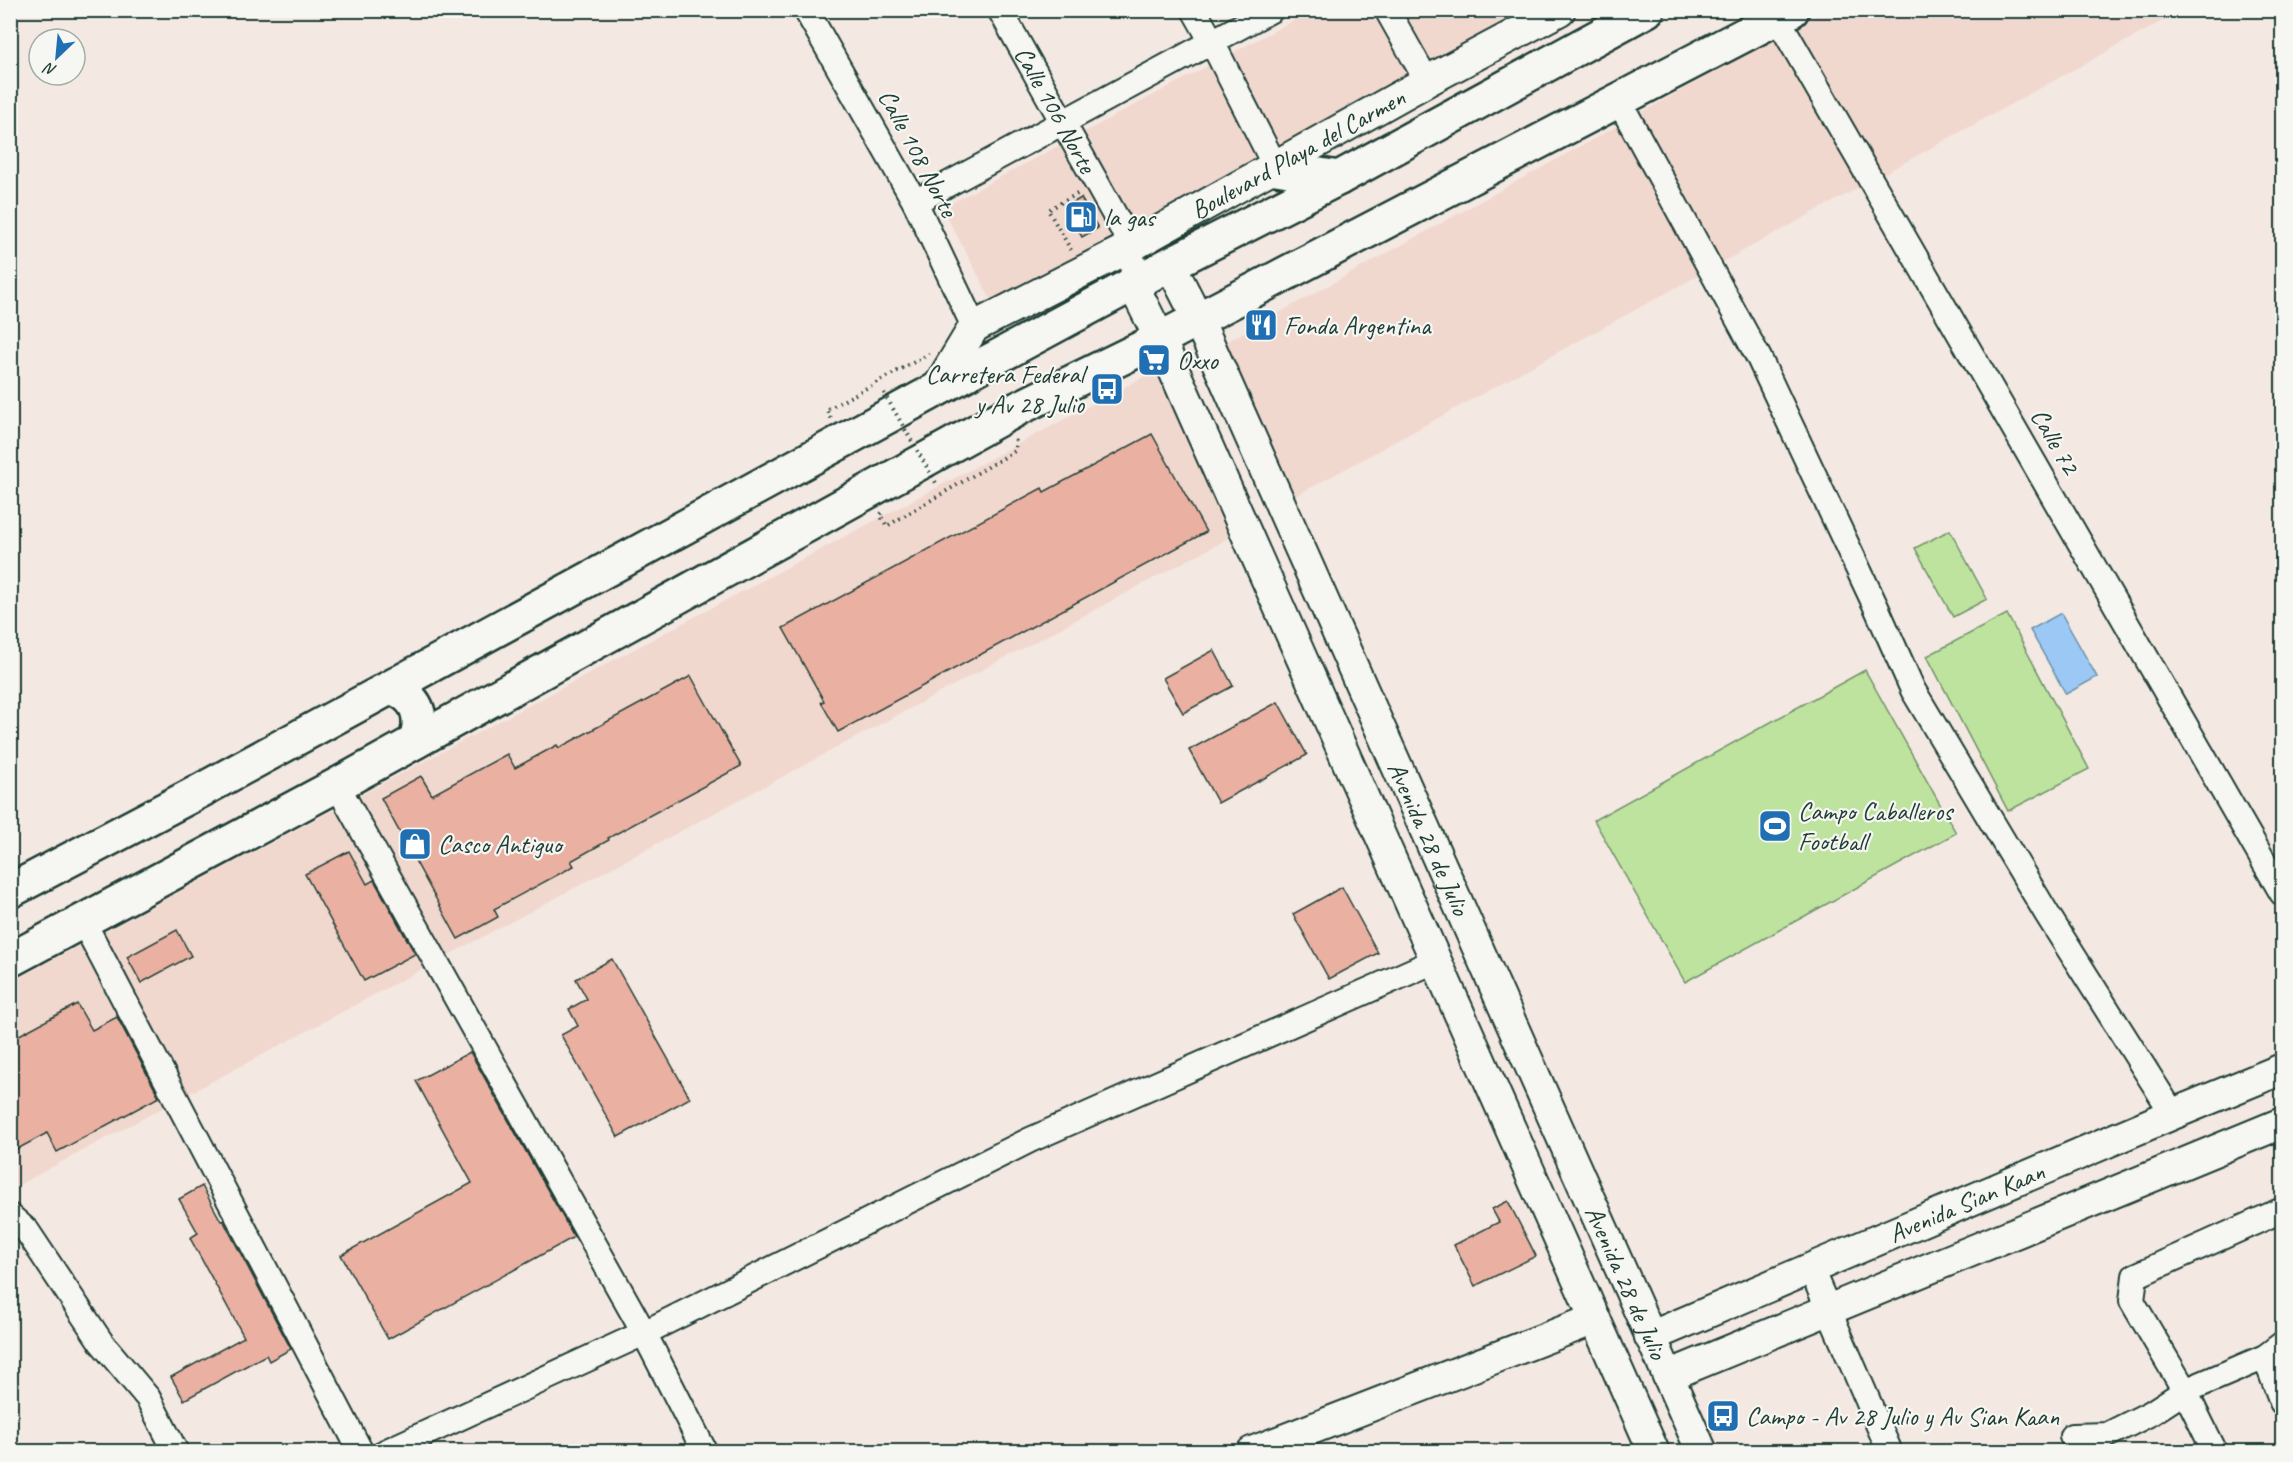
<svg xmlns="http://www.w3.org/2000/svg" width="2293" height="1462" viewBox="0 0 2293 1462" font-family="Caveat,sans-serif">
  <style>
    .built { fill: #f1d8cf }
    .green { fill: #bde39e; stroke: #6e9069; stroke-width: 1.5 }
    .water { fill: #9bc8f5; stroke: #6990a8; stroke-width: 1.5 }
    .building { fill: #eab1a2; stroke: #1f3d34; stroke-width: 1.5 }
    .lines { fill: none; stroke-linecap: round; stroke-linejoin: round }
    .minor-casing { stroke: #1f3d34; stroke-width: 28 }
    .major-casing { stroke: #1f3d34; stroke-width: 34 }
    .highway-casing { stroke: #1f3d34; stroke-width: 38 }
    .path { stroke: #1f3d34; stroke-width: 4; stroke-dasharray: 1.5 4.5; stroke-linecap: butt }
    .minor { stroke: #f6f6f2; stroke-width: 24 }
    .major { stroke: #f6f6f2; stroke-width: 30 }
    .highway { stroke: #f6f6f2; stroke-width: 33 }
    .path-bridge { stroke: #1f3d34; stroke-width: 4; stroke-dasharray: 1.5 4.5; stroke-linecap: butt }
    .labels { text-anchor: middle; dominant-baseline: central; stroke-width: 4.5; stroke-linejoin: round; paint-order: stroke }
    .street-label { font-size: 26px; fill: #1f3d34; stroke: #f6f6f2 }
    .poi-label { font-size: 26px; fill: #1f3d34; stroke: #f6f6f2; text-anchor: start }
  </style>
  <rect width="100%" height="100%" fill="#f4e8e2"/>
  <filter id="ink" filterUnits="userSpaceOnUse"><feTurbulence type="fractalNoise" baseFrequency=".0167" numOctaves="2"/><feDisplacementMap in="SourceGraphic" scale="12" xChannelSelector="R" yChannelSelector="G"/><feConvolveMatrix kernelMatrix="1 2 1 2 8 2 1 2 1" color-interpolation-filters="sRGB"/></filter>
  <g filter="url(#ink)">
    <g class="built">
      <path d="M1311,11H1543L994,305L942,208Z"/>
      <path d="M1825,11H2181L1294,497L1226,342Z"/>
      <path d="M1164,366L1231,537L11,1189V982Z"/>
    </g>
    <g class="green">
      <path d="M1950,530L1987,599L1953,617L1915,548Z"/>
      <path d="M2007,614L2089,769L2008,811L1927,656Z"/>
      <path d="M1865,670L1956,833L1685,982L1594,820Z"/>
    </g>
    <path class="water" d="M2061,613L2097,677L2066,694L2030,630Z"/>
    <g class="building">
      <path d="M1081,198L1098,228L1082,237L1065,207Z"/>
      <path d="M1152,434L1206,532L838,732L821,702L824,701L783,628L1042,488L1044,492Z"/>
      <path d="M1214,650L1233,686L1183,713L1163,678Z"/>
      <path d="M691,676L741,766L608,838L609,840L571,861L574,866L494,909L498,917L458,939L381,798L421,776L432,795L507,754L515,768L557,745L559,748Z"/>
      <path d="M1278,702L1307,755L1218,803L1189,750Z"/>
      <path d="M349,851L367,884L374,880L415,954L364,981L305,874Z"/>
      <path d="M1342,887L1378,953L1329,979L1293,914Z"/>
      <path d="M177,930L191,956L141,983L127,957Z"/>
      <path d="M612,959L690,1098L618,1137L561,1035L578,1026L569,1009L587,999L576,979Z"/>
      <path d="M77,1004L92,1030L117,1017L159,1097L57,1152L47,1133L10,1153V1040Z"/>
      <path d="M470,1052L574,1237L388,1339L341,1255L472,1183L416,1081Z"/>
      <path d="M202,1186L221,1221L223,1220L291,1349L269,1361L266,1355L184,1400L171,1377L244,1337L190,1238L198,1233L179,1199Z"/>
      <path d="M1508,1201L1536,1256L1475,1286L1454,1245L1499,1222L1492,1209Z"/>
    </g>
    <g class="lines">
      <g class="minor-casing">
        <g id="minor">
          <path d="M806,10L915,202L974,327"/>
          <path id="s1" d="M1000,10L1132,246L1133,285"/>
          <path d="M1194,10L1212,42L1276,168"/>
          <path d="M1387,10L1427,81"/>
          <path d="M1778,19L2282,893"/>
          <path d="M1619,101L1759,358L1877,609L1913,690L2047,914L2173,1114"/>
          <path d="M915,202L1271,10"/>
          <path d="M337,785L644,1333L705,1452"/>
          <path d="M83,921L361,1452"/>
          <path d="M10,1216L27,1231L101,1342L148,1398L176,1452"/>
          <path d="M1811,1269L1890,1452"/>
          <path d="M2265,1357L2282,1402"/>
          <path d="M2072,1436L2107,1435L2151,1413L2185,1391L2265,1357L2282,1344"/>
          <path d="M385,1452L644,1333L1030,1140L1437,960"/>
          <path d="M2215,1452L2185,1391L2132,1301L2135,1276L2282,1210"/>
        </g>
      </g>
      <g class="major-casing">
        <g id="major">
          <path id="s2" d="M1170,264L1198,319L1702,1452"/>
          <path d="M1133,285L1160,339L1654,1452"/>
          <path id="s3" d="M936,390L974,327L1132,246L1427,81L1560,10"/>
          <path id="s4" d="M1650,1337L2173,1114L2282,1069"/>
          <path d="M1668,1376L2282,1123"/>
          <path d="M1252,1452L1595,1319"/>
        </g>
      </g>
      <g class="highway-casing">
        <g id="highway">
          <path d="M1276,168L1339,178"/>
          <path d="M392,687C417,698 424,714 416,741"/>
          <path d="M10,891L200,791L936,390L1170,264L1339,178L1647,10"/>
          <path d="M10,960L337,785L1017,409L1160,339L1792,10"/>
        </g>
      </g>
      <g class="path">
        <path d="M1071,250L1048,210L1079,193"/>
        <path d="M831,418L826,410L929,354"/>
        <path d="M882,513L880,515L887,526L1015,451L1016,437"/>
      </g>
      <use href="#minor" class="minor"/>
      <use href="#major" class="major"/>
      <use href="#highway" class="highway"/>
      <path class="path-bridge" d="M884,393L936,483"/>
    </g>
  </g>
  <defs>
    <g id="fuel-square" transform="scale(1.725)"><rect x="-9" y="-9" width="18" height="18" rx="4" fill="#1f6fb2" stroke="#f6f6f2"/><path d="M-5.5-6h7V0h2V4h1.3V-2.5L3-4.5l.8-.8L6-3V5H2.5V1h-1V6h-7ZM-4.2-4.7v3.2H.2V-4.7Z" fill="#fff"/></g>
    <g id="restaurant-square" transform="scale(1.725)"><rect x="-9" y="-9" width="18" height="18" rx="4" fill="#1f6fb2" stroke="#f6f6f2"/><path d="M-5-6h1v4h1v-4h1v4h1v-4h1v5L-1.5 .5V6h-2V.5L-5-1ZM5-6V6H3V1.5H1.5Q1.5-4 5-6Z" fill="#fff"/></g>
    <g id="supermarket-square" transform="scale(1.725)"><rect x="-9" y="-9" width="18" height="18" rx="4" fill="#1f6fb2" stroke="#f6f6f2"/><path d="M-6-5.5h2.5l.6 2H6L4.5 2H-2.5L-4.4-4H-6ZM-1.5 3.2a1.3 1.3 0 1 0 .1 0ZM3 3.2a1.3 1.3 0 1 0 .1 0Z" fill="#fff"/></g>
    <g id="bus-square" transform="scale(1.725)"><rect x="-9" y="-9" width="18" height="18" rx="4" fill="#1f6fb2" stroke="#f6f6f2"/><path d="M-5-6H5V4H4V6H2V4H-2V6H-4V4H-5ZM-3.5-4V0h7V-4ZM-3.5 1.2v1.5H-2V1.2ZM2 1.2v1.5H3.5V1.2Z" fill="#fff"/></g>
    <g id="stadium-square" transform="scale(1.725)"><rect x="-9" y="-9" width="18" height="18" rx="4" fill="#1f6fb2" stroke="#f6f6f2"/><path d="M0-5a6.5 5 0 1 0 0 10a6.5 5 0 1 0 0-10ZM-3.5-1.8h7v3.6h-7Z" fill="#fff"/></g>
    <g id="shop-square" transform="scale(1.725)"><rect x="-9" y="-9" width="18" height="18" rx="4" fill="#1f6fb2" stroke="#f6f6f2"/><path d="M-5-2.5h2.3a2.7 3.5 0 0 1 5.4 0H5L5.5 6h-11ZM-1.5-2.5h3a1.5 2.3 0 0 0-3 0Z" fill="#fff"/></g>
  </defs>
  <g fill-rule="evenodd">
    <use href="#fuel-square" x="1081" y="217"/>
    <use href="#restaurant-square" x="1261" y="325"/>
    <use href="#supermarket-square" x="1154" y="360"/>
    <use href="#bus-square" x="1107" y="389"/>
    <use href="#stadium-square" x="1775" y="826"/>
    <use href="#shop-square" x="415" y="844"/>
    <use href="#bus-square" x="1723" y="1416"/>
  </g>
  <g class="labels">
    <g class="street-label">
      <text stroke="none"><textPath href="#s1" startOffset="114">Calle 106 Norte</textPath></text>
      <text transform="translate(918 153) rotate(62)">Calle 108 Norte</text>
      <text stroke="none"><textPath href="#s3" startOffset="441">Boulevard Playa del Carmen</textPath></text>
      <text transform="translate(2055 441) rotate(60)">Calle 72</text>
      <text stroke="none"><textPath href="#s2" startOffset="630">Avenida 28 de Julio</textPath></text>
      <text stroke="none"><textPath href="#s4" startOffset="344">Avenida Sian Kaan</textPath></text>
      <text stroke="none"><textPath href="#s2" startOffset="1116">Avenida 28 de Julio</textPath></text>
    </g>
    <g class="poi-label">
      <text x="1104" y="217">la gas</text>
      <text x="1284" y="325">Fonda Argentina</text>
      <text x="1177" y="360">Oxxo</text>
      <text x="1084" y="374" text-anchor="end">Carretera Federal<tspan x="1084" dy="30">y Av 28 Julio</tspan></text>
      <text x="1798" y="811">Campo Caballeros<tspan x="1798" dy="30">Football</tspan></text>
      <text x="438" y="844">Casco Antiguo</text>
      <text x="1746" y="1416">Campo - Av 28 Julio y Av Sian Kaan</text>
    </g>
  </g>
  <rect width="2293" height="1462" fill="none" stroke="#f6f6f2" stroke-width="36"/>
  <rect x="18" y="18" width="2257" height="1426" fill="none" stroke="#1f3d34" stroke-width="2" filter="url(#ink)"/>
  <g transform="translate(57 57) rotate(206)"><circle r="28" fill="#f6f6f2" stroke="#a0aca6" stroke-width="1.5"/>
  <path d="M0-4.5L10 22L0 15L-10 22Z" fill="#1f6fb2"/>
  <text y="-9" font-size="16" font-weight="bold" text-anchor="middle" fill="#1f3d34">N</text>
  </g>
</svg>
